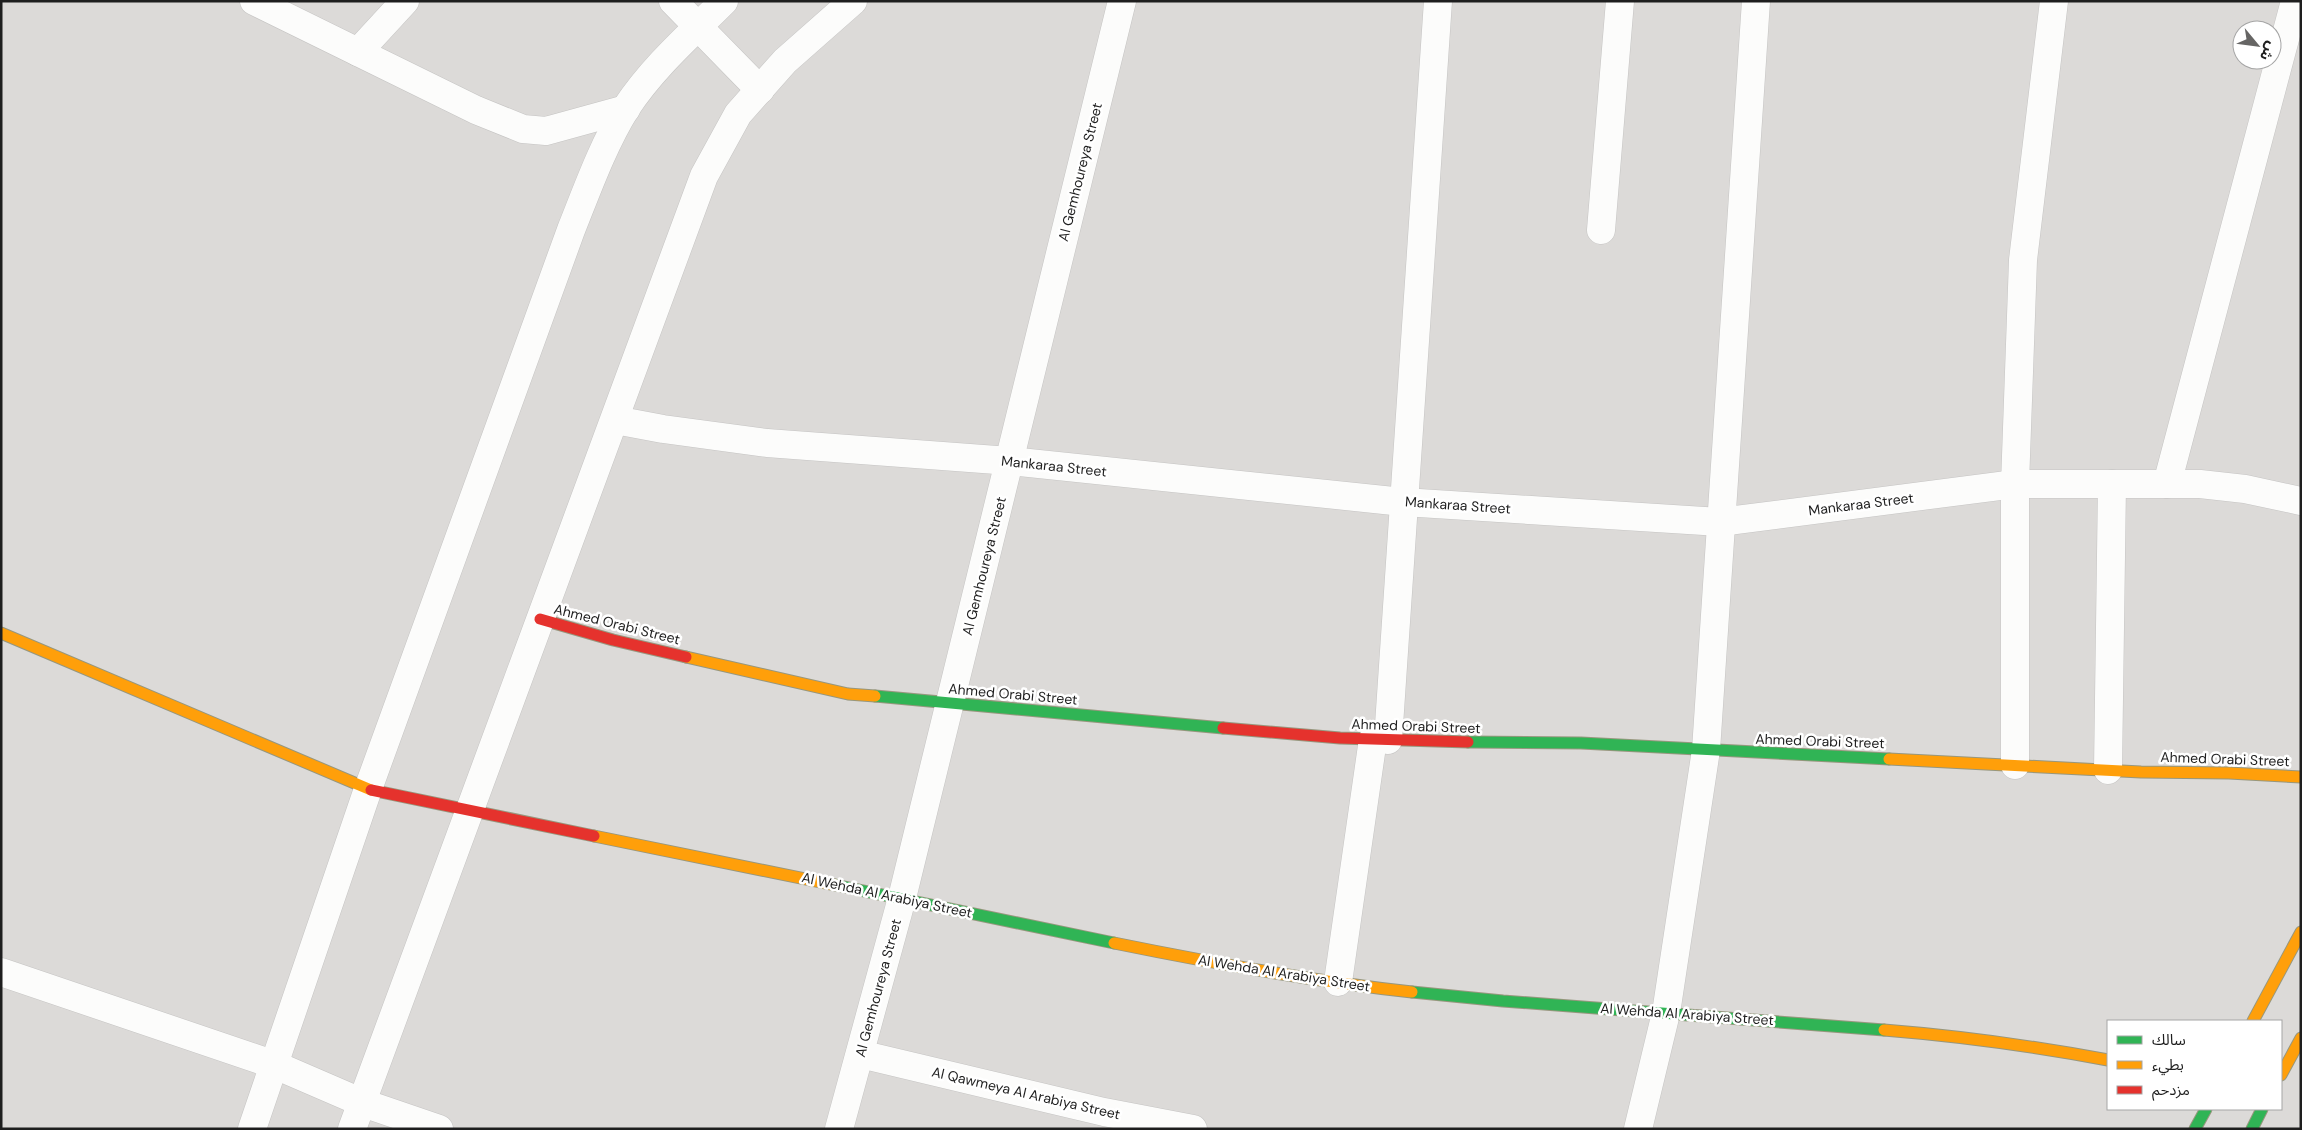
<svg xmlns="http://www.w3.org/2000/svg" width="2302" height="1130" viewBox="0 0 2302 1130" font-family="'DM Sans','Noto Sans Arabic',sans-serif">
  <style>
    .residential { fill: #dcdad8; fill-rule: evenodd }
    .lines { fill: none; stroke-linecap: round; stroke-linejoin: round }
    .street-casing { stroke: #c5c4c3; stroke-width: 29 }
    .fast-casing { stroke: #97977e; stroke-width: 13 }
    .slow-casing { stroke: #97977e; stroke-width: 13 }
    .jam-casing { stroke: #97977e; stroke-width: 13 }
    .street { stroke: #fcfcfb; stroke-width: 28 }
    .fast { stroke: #30b455; stroke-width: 11 }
    .slow { stroke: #ff9f0a; stroke-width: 11 }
    .jam { stroke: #e5322d; stroke-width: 11 }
    .labels { text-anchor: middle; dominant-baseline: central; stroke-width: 5; stroke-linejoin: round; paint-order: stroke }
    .street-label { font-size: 14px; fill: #1e1e1e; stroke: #fff }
  </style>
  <rect width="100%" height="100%" fill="#edeae7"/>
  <path class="residential" d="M1,1H2301V1129H1ZM2242,30H2272V60H2242ZM2108,1021H2281V1109H2108Z"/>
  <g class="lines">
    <g class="street-casing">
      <g id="street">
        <path d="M254,1L476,110L523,129L546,131L626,109"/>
        <path d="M673,1L760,90"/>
        <path d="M358,52L405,1"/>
        <path d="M1601,230L1620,1"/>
        <path d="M615,420L663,429L767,443L1010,461L1403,502L1720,522L2015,484H2200L2245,489L2301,501"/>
        <path d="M2167,484L2295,1"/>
        <path d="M1388,740L1438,1"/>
        <path d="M2015,765V484L2023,260L2054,1"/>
        <path d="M2108,770L2112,484"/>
        <path d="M1,972L275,1065L363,1103L439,1129"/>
        <path d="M1338,982L1373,739"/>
        <path d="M860,1054L1104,1112L1193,1129"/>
        <path d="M252,1129L368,789L571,230C587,190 603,145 626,108C653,67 690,35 724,1"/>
        <path d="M352,1129L704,176L738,114L785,61L853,1"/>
        <path d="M839,1129L902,898L1122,1"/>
        <path d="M1638,1129L1666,1013L1706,750L1756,1"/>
      </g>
    </g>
    <g class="fast-casing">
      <g id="fast">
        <path d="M875,696L1223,728"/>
        <path d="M1468,742L1581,743L1889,759"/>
        <path d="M835,885L1114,943"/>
        <path d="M1412,992L1503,1001L1884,1030"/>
        <path d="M2195,1129L2206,1109"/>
        <path d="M2252,1129L2262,1109"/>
      </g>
    </g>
    <g class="slow-casing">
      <g id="slow">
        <path d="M1,633L371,790"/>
        <path d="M686,657L848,694L875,696"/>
        <path d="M1889,759L2141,772L2229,773L2301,777"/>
        <path d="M594,836L835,885"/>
        <path d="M1114,943C1212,963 1312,981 1412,992"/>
        <path d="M2253,1021L2301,932"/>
        <path d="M1884,1030C1959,1036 2033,1046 2108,1060"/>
        <path d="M2281,1075L2301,1038"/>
      </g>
    </g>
    <g class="jam-casing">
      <g id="jam">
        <path d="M540,619L613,640L686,657"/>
        <path d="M1223,728L1340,738L1468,742"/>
        <path d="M371,790L594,836"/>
      </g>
    </g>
    <use href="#street" class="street"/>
    <use href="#fast" class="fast"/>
    <use href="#slow" class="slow"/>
    <use href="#jam" class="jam"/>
  </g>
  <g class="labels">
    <g class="street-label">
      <text transform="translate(1080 172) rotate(-76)">Al Gemhoureya Street</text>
      <text transform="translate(1054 466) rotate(6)">Mankaraa Street</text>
      <text transform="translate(1861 504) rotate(-7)">Mankaraa Street</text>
      <text transform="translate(1458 505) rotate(4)">Mankaraa Street</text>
      <text transform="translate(984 566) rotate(-76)">Al Gemhoureya Street</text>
      <text transform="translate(617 624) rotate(14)">Ahmed Orabi Street</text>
      <text transform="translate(1013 694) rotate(5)">Ahmed Orabi Street</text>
      <text transform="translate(1416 726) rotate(2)">Ahmed Orabi Street</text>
      <text transform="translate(1820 741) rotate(2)">Ahmed Orabi Street</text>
      <text transform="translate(2225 759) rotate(2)">Ahmed Orabi Street</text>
      <text transform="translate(887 895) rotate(12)">Al Wehda Al Arabiya Street</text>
      <text transform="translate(1284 973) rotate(9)">Al Wehda Al Arabiya Street</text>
      <text transform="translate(878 988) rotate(-75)">Al Gemhoureya Street</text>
      <text transform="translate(1687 1014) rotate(4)">Al Wehda Al Arabiya Street</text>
      <text transform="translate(1026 1093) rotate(13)">Al Qawmeya Al Arabiya Street</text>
    </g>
  </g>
  <rect width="2302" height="1130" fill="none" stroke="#1e1e1e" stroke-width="5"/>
  <rect x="2107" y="1020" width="175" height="90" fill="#ffffff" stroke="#a5a5a5"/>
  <rect x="2117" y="1036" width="25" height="8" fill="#30b455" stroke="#a5a5a5"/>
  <text x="2152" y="1045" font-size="15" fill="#1e1e1e">سالك</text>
  <rect x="2117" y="1061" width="25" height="8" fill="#ff9f0a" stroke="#a5a5a5"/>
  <text x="2152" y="1070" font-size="15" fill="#1e1e1e">بطيء</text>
  <rect x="2117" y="1086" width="25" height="8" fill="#e5322d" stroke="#a5a5a5"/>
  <text x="2152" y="1095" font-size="15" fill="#1e1e1e">مزدحم</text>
  <g transform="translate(2257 45) rotate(119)"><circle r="24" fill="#ffffff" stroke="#a5a5a5"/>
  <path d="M0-4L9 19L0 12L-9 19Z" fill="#666564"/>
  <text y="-8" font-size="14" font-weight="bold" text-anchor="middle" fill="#1e1e1e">ش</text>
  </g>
</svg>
